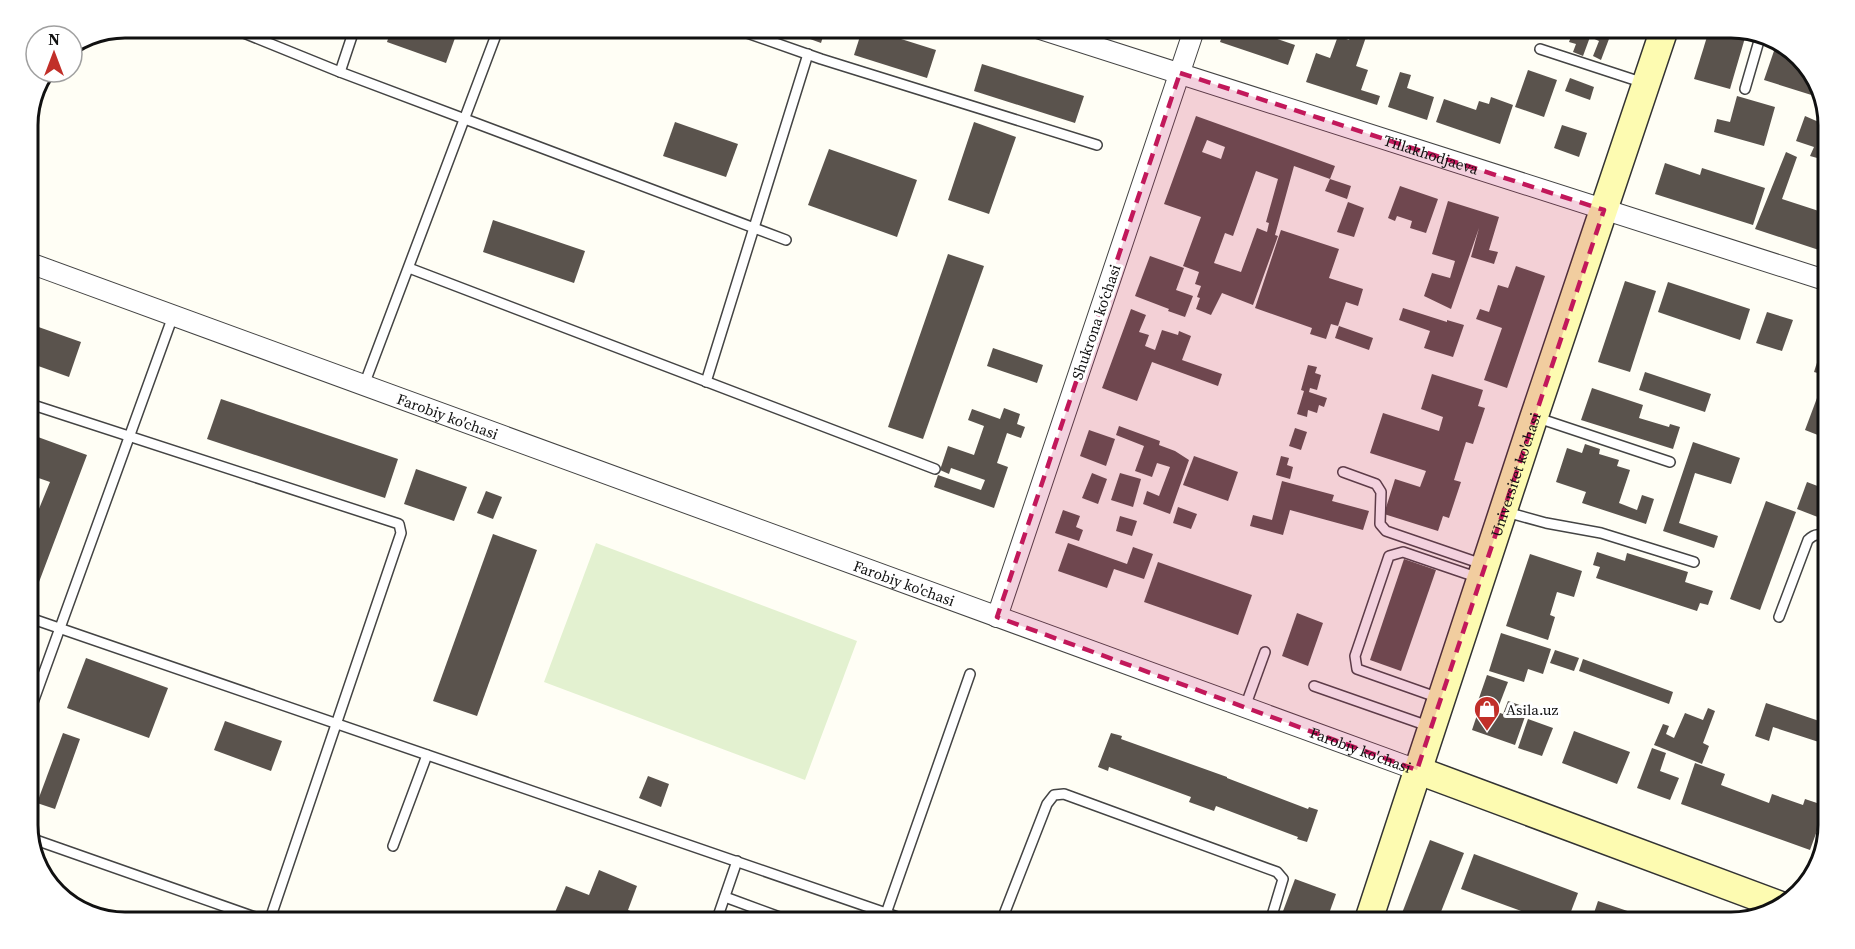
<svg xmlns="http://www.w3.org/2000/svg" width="1855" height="949" viewBox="0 0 1855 949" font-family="'Source Serif 4',serif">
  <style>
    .pitch { fill: #e3f1d0 }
    .building { fill: #5a534d; fill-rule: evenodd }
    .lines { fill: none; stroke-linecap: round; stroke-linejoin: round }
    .lane-casing { stroke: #444; stroke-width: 12 }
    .street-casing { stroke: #444; stroke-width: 22 }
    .secondary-casing { stroke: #333; stroke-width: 30 }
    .lane { stroke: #fff; stroke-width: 9 }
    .street { stroke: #fff; stroke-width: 20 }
    .secondary { stroke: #fdfbb1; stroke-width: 27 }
    .marked { fill: #c2185b; fill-opacity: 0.2; stroke: #c2185b; stroke-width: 4.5; stroke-dasharray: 12 8; stroke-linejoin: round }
    .labels { text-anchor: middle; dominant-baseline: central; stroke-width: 6; stroke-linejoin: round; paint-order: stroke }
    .street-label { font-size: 15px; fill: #111; stroke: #fff }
    .poi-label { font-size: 15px; fill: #111; stroke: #fff; text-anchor: start }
    .rim { fill: none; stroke: #111; stroke-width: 3 }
  </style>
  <rect width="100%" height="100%" fill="#fffef5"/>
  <path class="pitch" d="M596,543L857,641L805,780L544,682Z"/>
  <g class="building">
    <path d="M392,27H459L446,63L387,42Z"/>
    <path d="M777,27H826L821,43Z"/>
    <path d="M863,27L936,50L927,78L854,55Z"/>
    <path d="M1225,27H1255L1254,31L1295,45L1288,65L1220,42Z"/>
    <path d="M1542,27H1626L1623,35L1612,31L1601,60L1593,56L1599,41L1590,37L1583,56L1573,52L1576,44L1569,42L1572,34L1562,31L1560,34Z"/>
    <path d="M1710,27H1730L1747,31L1730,89L1694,79Z"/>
    <path d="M1352,32L1366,37L1356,66L1368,70L1361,90L1380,96L1377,105L1306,82L1316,53L1330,58L1338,36L1349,40Z"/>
    <path d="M1776,45L1785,48L1812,71L1821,98L1764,80Z"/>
    <path d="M982,64L1084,96L1075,123L974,91Z"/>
    <path d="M1528,70L1557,80L1544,117L1515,107Z"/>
    <path d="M1400,72L1411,75L1407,88L1434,97L1427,120L1388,107Z"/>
    <path d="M1570,78L1594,87L1590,100L1565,91Z"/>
    <path d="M1737,96L1775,107L1764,146L1714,132L1717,119L1730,122Z"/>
    <path d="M1491,97L1513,105L1500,144L1436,122L1444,99L1476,110L1479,101L1489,104Z"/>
    <path d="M1196,116L1335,166L1330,179L1294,166L1275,235L1278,236L1253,305L1222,293L1211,315L1196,309L1200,298L1197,297L1201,286L1195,284L1199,272L1183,266L1201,217L1164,204ZM1207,140L1225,147L1221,159L1202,152ZM1256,171L1278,179L1266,222L1269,223L1267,232L1257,228L1241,272L1214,263L1225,233L1233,236Z"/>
    <path d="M1805,116L1821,123L1823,118L1828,119V161L1810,156L1814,147L1796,141Z"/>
    <path d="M675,122L738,144L726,177L663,156Z"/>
    <path d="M974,122L1016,137L989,214L948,200Z"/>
    <path d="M1562,125L1587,133L1579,157L1554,148Z"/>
    <path d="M829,149L917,180L897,237L808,205Z"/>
    <path d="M1786,152L1797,157L1782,199L1828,214V253L1755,229Z"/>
    <path d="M1665,163L1700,175L1702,168L1765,188L1753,225L1655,194Z"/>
    <path d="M1330,179L1351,186L1347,199L1325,191Z"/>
    <path d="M1400,186L1438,199L1426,233L1410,228L1412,221L1397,216L1395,221L1388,218Z"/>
    <path d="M1448,201L1499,217L1489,250L1498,252L1494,264L1471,257L1479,228L1451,309L1424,296L1432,273L1450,278L1455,261L1432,254Z"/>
    <path d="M1348,202L1364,208L1354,237L1337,232Z"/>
    <path d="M493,220L585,251L574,283L483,252Z"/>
    <path d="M1281,230L1339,249L1329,278L1363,289L1358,306L1346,302L1338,326L1331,324L1326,339L1310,334L1312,328L1255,308Z"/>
    <path d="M948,254L984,266L923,439L888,427Z"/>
    <path d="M1150,256L1184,268L1176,290L1193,296L1185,317L1168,311L1169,309L1135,296Z"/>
    <path d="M1516,266L1545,276L1507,388L1484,380L1502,328L1476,319L1480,309L1489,312L1498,285L1508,288Z"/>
    <path d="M1625,281L1656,291L1630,372L1598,362Z"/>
    <path d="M1668,282L1750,309L1740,340L1658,312Z"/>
    <path d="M1403,308L1447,322V320L1464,325L1453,357L1424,348L1430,331L1399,320Z"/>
    <path d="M1131,309L1146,315L1139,332L1149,335L1145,346L1155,350L1162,330L1178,335L1179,331L1191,336L1182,360L1222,374L1218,386L1152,362L1137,401L1102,388Z"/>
    <path d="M1767,312L1793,320L1782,351L1756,343Z"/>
    <path d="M30,324L81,342L69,377L27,362V333Z"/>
    <path d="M1339,326L1373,338L1369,350L1335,338Z"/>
    <path d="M1827,331H1828V376L1814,372Z"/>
    <path d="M993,348L1043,365L1037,383L987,366Z"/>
    <path d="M1308,365L1317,367L1315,373L1321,375L1317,390L1310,388L1309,392L1327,398L1324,407L1319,405L1317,413L1308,410L1307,417L1297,414L1304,391L1301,390Z"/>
    <path d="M1645,372L1711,394L1705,412L1639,390Z"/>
    <path d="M1432,374L1483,390L1478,406L1485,408L1473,444L1466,442L1454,480L1461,482L1449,518L1443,516L1438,531L1384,514L1395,479L1420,487L1426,471L1370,453L1383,413L1439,431L1443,417L1421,409Z"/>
    <path d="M1592,388L1643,405L1639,418L1669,427L1670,424L1680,427L1673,449L1581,420Z"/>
    <path d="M1817,398L1828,402V439L1805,430Z"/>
    <path d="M221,399L398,459L385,498L207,439Z"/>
    <path d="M1004,408L1020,414L1017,424L1025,427L1021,438L1007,433L997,463L1008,467L994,508L934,487L938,475L981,490L985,480L951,468L949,474L940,470L948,446L974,455L984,426L968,420L972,409L1000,419Z"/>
    <path d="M1119,426L1160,441L1159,445L1175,451L1189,460L1170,514L1143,504L1147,491L1159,496L1170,467L1157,463L1152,477L1135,471L1144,446L1116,435Z"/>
    <path d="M1295,428L1307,432L1301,450L1289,446Z"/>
    <path d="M1089,430L1115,439L1106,466L1080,456Z"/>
    <path d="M27,433L87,455L39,582L27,578V538L50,482L27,474Z"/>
    <path d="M1693,442L1740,458L1731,484L1695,473L1679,523L1718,536L1714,548L1663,531Z"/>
    <path d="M1585,444L1600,449L1599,454L1619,460L1617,466L1630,470L1619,503L1637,510L1642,495L1654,499L1646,524L1582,503L1586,492L1556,482L1567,448L1582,453Z"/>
    <path d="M1194,456L1238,472L1228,501L1183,485Z"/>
    <path d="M1281,456L1289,458L1287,465L1293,467L1290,479L1276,475Z"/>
    <path d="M416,469L467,487L454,521L404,504Z"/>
    <path d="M1092,473L1107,479L1098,504L1082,498Z"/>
    <path d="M1120,473L1141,479L1133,507L1111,500Z"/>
    <path d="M1282,481L1334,495L1332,501L1369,511L1363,530L1290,510L1283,535L1250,526L1253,515L1272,520Z"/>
    <path d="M1807,482L1828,490V521L1797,509Z"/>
    <path d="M486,491L502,497L493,519L477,513Z"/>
    <path d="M1766,501L1796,512L1760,610L1730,599Z"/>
    <path d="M1178,507L1197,514L1191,529L1173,523Z"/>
    <path d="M1063,510L1080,516L1076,527L1083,530L1079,541L1055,533Z"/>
    <path d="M1120,516L1137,521L1132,536L1116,531Z"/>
    <path d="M493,534L537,550L477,716L433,701Z"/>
    <path d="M1068,543L1127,564L1133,547L1153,554L1144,579L1114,569L1107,588L1058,571Z"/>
    <path d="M1597,552L1625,561L1627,553L1688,572L1685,582L1713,591L1708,605L1700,603L1697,611L1596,578L1600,567L1593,565Z"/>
    <path d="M1530,554L1582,571L1574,597L1557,592L1550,615L1555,617L1548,640L1506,626Z"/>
    <path d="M1404,559L1436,570L1401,671L1370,660Z"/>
    <path d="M1158,562L1252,595L1238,635L1144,602Z"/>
    <path d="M1297,613L1323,623L1308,666L1282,656Z"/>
    <path d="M1501,633L1551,649L1543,674L1528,669L1524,682L1489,671Z"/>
    <path d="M1555,650L1579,658L1574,671L1550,663Z"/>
    <path d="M86,658L168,688L149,738L67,708Z"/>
    <path d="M1583,659L1673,692L1669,704L1579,671Z"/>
    <path d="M1487,675L1508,682L1498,708L1478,701Z"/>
    <path d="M1508,701L1528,708L1515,745L1472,730L1480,706L1503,714Z"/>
    <path d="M1766,703L1828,724V745L1773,727L1769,741L1755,736Z"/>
    <path d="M1708,708L1715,711L1703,743L1709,746L1702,764L1654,745L1663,724L1669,726L1666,734L1674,738L1685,713L1703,720Z"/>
    <path d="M1528,719L1553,728L1542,756L1518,748Z"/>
    <path d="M225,721L282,741L271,771L214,750Z"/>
    <path d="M1574,731L1630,752L1617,784L1562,763Z"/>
    <path d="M63,733L80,739L55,809L37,803Z"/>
    <path d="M1111,733L1122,736L1121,739L1227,777V778L1308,809L1309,807L1318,810L1307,842L1297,839L1298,837L1216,806L1214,811L1189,802L1191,797L1109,767L1108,771L1098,767Z"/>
    <path d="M1652,748L1666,753L1660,771L1679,778L1670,800L1637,788Z"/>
    <path d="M1695,763L1725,774L1721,785L1769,803L1772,794L1803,805L1805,799L1826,806L1810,850L1681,804Z"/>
    <path d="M648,776L669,784L661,807L639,798Z"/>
    <path d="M1430,840L1464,853L1437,922H1402L1399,921Z"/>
    <path d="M1474,854L1578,893L1567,922H1551L1461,889Z"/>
    <path d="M599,870L637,886L628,910L653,920L652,922H551L566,886L589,895Z"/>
    <path d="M1295,879L1336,894L1326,922H1279Z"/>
    <path d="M1598,901L1654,920V922H1591Z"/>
  </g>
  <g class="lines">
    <g class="lane-casing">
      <g id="lane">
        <path d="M229,27L340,72L786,240"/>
        <path d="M730,27L821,59L1097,145"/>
        <path d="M1540,49L1644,83"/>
        <path d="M340,72L355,27"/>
        <path d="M1745,89L1761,34"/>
        <path d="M409,268L935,469"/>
        <path d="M706,382L808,54"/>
        <path d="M364,385L499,27"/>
        <path d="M27,403L399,524L401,533L269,922"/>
        <path d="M1535,417L1670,462"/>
        <path d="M1343,472L1376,484L1381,492L1380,524L1386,531L1482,564"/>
        <path d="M1506,512L1546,523L1601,533L1694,562"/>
        <path d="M27,617L912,922"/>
        <path d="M1779,617L1808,540C1815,533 1820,534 1828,537"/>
        <path d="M1314,686L1431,727"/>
        <path d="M1439,698L1357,669L1355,656L1389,556L1403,552L1479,578"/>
        <path d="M1245,707L1265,652"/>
        <path d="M27,719L173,316"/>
        <path d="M30,838L269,922"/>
        <path d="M393,846L427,755"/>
        <path d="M725,897L793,922"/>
        <path d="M716,922L737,861"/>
        <path d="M883,922L970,674"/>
        <path d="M1001,922L1047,804L1054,795L1064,794L1277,872L1283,879L1270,922"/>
      </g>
    </g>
    <g class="street-casing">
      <g id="street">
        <path id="s1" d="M1034,27L1828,281"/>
        <path id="s2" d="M27,262L1417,770"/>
        <path d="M997,617L1195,27"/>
      </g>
    </g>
    <g class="secondary-casing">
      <g id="secondary">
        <path d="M1417,770L1782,906"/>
        <path id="s3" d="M1368,922L1534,417L1665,27"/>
      </g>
    </g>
    <use href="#lane" class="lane"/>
    <use href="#street" class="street"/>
    <use href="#secondary" class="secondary"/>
  </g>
  <path class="marked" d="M1180,73L1604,210L1417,770L997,617Z"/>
  <defs>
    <g id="shop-pin" transform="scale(1.35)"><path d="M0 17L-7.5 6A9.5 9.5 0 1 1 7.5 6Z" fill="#c12f29" stroke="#fff"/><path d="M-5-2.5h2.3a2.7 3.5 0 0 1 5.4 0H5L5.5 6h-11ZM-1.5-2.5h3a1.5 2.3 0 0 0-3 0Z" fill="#fff"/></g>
  </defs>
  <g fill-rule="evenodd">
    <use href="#shop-pin" x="1487" y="709"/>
  </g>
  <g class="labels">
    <g class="street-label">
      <text stroke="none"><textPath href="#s1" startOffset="417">Tillakhodjaeva</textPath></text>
      <text transform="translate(1096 322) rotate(-71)">Shukrona koʻchasi</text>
      <text stroke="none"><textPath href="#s2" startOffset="448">Farobiy ko'chasi</textPath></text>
      <text stroke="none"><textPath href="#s3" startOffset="471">Universitet ko'chasi</textPath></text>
      <text stroke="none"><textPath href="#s2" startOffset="934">Farobiy ko'chasi</textPath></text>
      <text stroke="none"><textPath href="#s2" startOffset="1420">Farobiy ko'chasi</textPath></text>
    </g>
    <g class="poi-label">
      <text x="1506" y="709">Asila.uz</text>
    </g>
  </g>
  <path d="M0 0H1855V949H0ZM125 38H1731A87 87 0 0 1 1818 125V825A87 87 0 0 1 1731 912H125A87 87 0 0 1 38 825V125A87 87 0 0 1 125 38Z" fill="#fff" fill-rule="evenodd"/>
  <path class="rim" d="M125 38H1731A87 87 0 0 1 1818 125V825A87 87 0 0 1 1731 912H125A87 87 0 0 1 38 825V125A87 87 0 0 1 125 38Z"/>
  <g transform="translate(54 54)"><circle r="28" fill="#ffffff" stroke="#a0a0a0" stroke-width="1.5"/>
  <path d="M0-4.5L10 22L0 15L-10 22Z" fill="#c12f29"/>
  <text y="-9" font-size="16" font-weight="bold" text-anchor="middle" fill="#111111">N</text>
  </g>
</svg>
